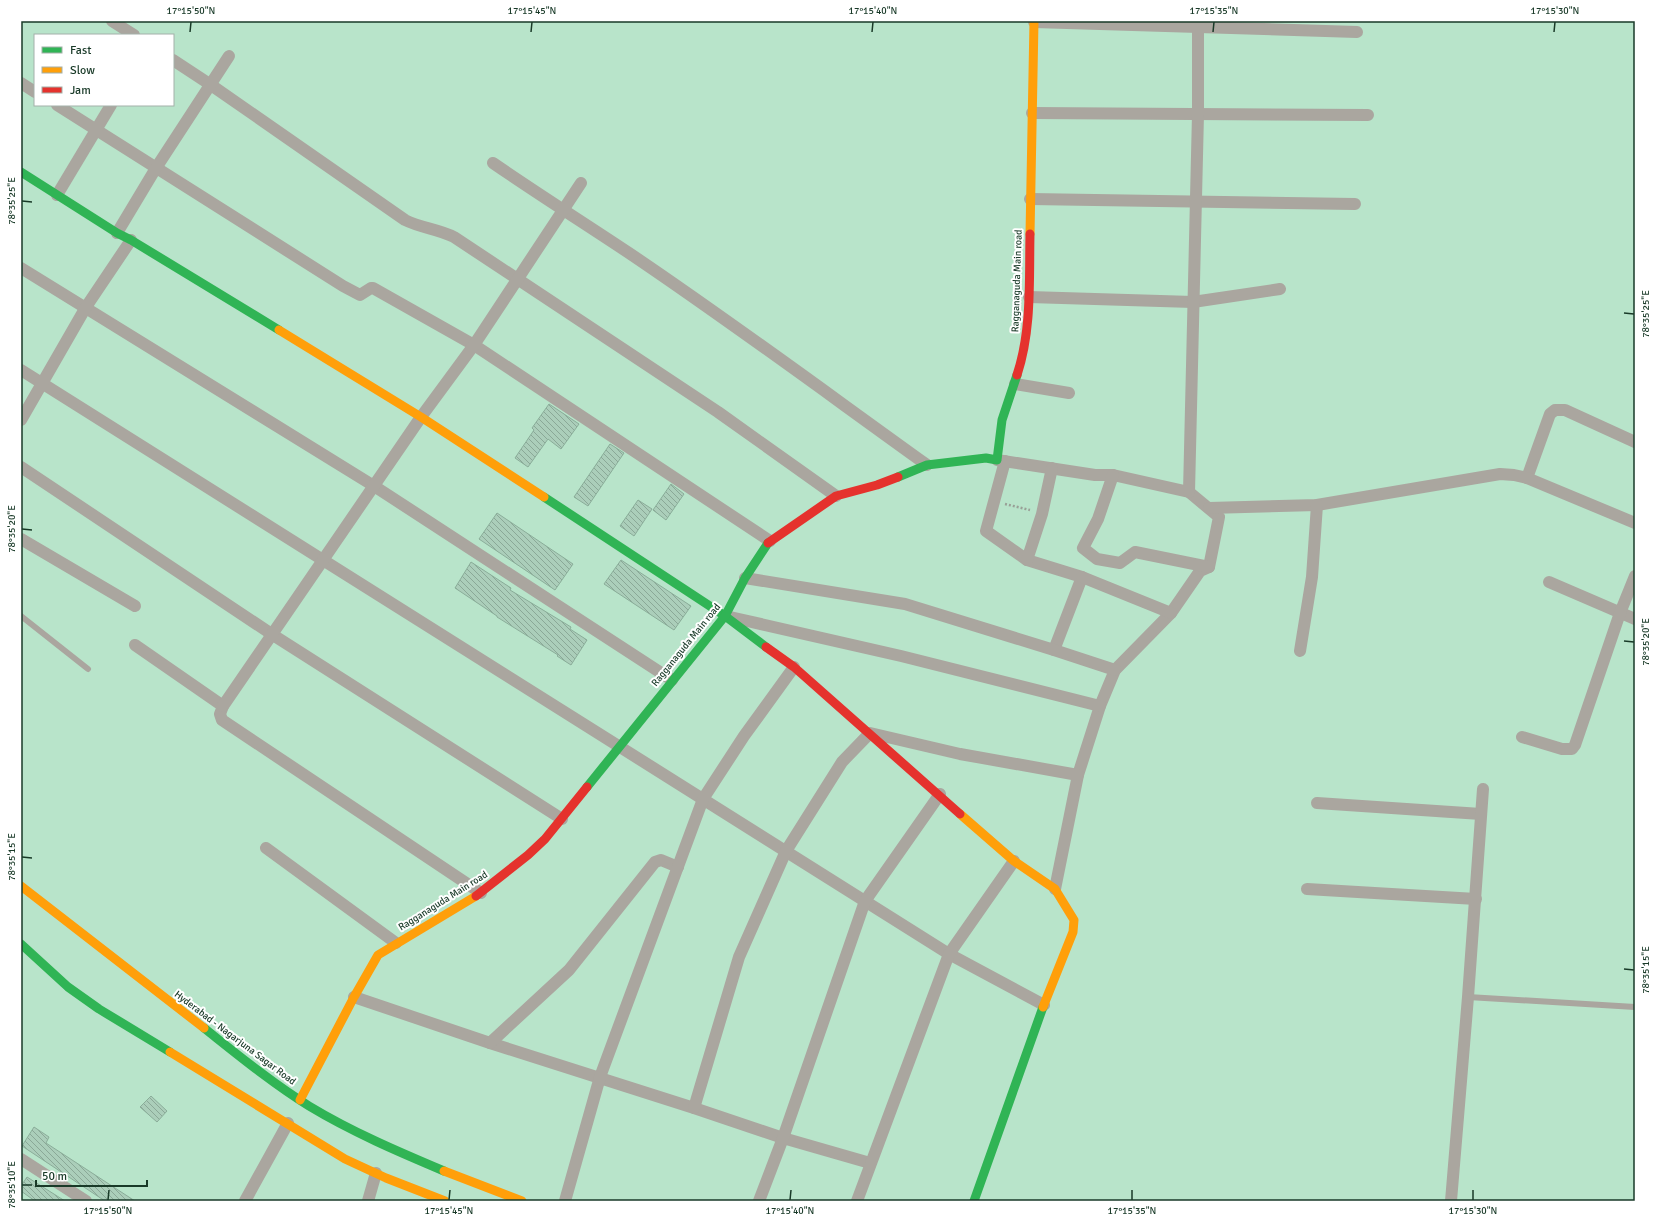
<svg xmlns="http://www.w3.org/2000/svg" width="1656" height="1222" viewBox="0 0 1656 1222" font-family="Signika,sans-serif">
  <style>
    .building { fill: url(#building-back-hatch); stroke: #8aad99 }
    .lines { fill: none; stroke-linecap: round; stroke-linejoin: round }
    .path { stroke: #99a097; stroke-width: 2.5; stroke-dasharray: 2 2; stroke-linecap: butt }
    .lane { stroke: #aaa69f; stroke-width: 6 }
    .street { stroke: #aaa69f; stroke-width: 12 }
    .fast { stroke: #30b455; stroke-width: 9 }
    .slow { stroke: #ff9f0a; stroke-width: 9 }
    .jam { stroke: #e5322d; stroke-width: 9 }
    .ticks { fill: none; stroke: #193a28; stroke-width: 1.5 }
    .labels { text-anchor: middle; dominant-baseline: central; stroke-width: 4; stroke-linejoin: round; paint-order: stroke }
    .street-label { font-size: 10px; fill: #193a28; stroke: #fff }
    .neatline { fill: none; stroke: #193a28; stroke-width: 1.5 }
    .ticks-label { font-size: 10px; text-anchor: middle; fill: #193a28 }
  </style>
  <defs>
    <pattern id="building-back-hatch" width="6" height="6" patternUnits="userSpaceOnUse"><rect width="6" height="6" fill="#abceba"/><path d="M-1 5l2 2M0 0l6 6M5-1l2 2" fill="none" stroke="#8aa897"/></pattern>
  </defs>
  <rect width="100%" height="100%" fill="#b8e4ca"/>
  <g class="building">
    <path d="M549,404L579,424L561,449L548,439L528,467L515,458L534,430L532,428Z"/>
    <path d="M610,444L624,453L588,506L574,497Z"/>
    <path d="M671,484L684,494L666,520L653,510Z"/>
    <path d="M638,500L652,509L634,536L620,526Z"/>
    <path d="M497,513L573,564L555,590L479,539Z"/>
    <path d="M621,560L691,606L674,630L604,584Z"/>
    <path d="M471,562L511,588L510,590L571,627L570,629L587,640L571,665L557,656L558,655L497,617V616L455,588Z"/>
    <path d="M151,1096L167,1111L157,1122L140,1107Z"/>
    <path d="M34,1127L49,1137L46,1143L135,1201H105L22,1146Z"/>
    <path d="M27,1177L65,1201H35L21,1191V1186Z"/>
  </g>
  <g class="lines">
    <path class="path" d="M1005,504L1030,510"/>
    <g class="lane">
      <path d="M21,616L88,669"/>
      <path d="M1468,997L1635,1007"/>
    </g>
    <g class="street">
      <path d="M112,21L134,35"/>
      <path d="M1034,22L1357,32"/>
      <path d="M173,60L211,85L405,220C421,228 438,229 454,237L718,412L836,496"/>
      <path d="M21,83L35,92"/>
      <path d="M57,105L343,286L360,295L371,288H373L474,345L770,541"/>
      <path d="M1032,113L1368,115"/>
      <path d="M493,163C538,194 584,223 629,253C730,321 828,394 927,465"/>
      <path d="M57,195L111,105"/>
      <path d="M1030,199L1355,204"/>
      <path d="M117,233L156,168L229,56"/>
      <path d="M21,268L374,486L672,680"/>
      <path d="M1029,297L1193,302L1280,289"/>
      <path d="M21,370L949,954L1044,1005"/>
      <path d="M1015,384L1069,393"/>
      <path d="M21,420L86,307L131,240"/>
      <path d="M997,460L1095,475H1113L1189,492L1219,517L1209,567L1200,571L1171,613L1115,670L1100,706L1078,775L1055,889"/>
      <path d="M1005,461L986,531L1027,560L1082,577L1054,650"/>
      <path d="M21,467L273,635L562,819"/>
      <path d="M1113,475L1098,519L1083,548L1097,559L1120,563L1135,552L1209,567"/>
      <path d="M1527,478L1550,414L1555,410H1565L1635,442"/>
      <path d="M1189,492L1198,114V21"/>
      <path d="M1209,508L1317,505L1500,474L1514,475L1527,478L1635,523"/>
      <path d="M21,539L135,606"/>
      <path d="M1027,560L1042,514L1052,468"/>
      <path d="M1082,577L1171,613"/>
      <path d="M745,578L905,604L1054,650L1115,670"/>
      <path d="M1549,582L1635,619"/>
      <path d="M730,617L901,656L1100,706"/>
      <path d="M135,645L223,706L220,714L222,720L481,893"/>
      <path d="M1300,651L1312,577L1317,505"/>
      <path d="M223,706L421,417L474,345L581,183"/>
      <path d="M1522,737L1562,749H1572L1575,745L1620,613L1635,576"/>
      <path d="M1317,803L1481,814"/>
      <path d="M266,848L396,943"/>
      <path d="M1307,889L1476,899"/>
      <path d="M354,997L490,1043L694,1108L783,1138L870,1163"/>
      <path d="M490,1043L569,970L655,862L661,860L678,867"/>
      <path d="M694,1108L739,957L786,851L842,762L870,733L960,754L1078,775"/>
      <path d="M21,1159L86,1201"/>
      <path d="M245,1201L288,1123"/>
      <path d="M368,1201L376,1173"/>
      <path d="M565,1201L600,1077L703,799L744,736L794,667"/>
      <path d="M759,1201L783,1138L865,901L940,794"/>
      <path d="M857,1201L949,954L1014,861"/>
      <path d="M1451,1201L1468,997L1483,789"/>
    </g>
    <g class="fast">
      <path d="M21,172L117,233L131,240L279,330"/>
      <path d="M898,477L927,465L986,458L997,460L1002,420L1017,375"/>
      <path d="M544,497L725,616L766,647"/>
      <path d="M587,787L725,616L745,578L768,543"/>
      <path d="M21,944L68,987L99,1009L170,1052"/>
      <path d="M204,1028C238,1055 272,1083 309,1106C352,1132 399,1152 444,1171"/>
      <path d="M974,1201L1043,1007"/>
    </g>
    <g class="slow">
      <path d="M1030,234L1034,21"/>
      <path d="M279,330L421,417L544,497"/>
      <path d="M960,814L1014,861L1055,889L1074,920L1073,932L1043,1007"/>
      <path d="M21,886L204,1028"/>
      <path d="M170,1052L345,1159L386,1178L445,1201"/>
      <path d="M300,1100L354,997L378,955L476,896"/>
      <path d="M444,1171L522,1201"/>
    </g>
    <g class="jam">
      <path d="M1017,375C1032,330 1029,280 1030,234"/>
      <path d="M768,543L836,496L877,485L898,477"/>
      <path d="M766,647L794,667L960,814"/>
      <path d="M476,896L528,855L545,839L587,787"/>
    </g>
  </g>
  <path class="ticks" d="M190,32L191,22M531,32L532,22M872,32L873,22M1213,32L1214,22M1554,32L1555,22M22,201L32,202M1624,313L1634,314M22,529L32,530M1624,641L1634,642M22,857L32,858M1624,969L1634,970M22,1185H32M108,1200L109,1190M449,1200L450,1190M790,1200L791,1190M1132,1200V1190M1473,1200V1190"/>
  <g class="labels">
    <g class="street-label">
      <text transform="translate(1017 281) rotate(-88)">Ragganaguda Main road</text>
      <text transform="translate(686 645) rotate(-51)">Ragganaguda Main road</text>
      <text transform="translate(443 901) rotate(-32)">Ragganaguda Main road</text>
      <text transform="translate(235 1038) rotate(37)">Hyderabad - Nagarjuna Sagar Road</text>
    </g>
  </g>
  <rect width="1656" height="1222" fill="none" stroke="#ffffff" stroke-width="44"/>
  <rect x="34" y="34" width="140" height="72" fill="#ffffff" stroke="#a3b0a9"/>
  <rect x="42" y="47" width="20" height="6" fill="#30b455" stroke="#a3b0a9"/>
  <text x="70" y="54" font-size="12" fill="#193a28">Fast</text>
  <rect x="42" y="67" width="20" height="6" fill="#ff9f0a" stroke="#a3b0a9"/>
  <text x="70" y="74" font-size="12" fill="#193a28">Slow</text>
  <rect x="42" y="87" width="20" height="6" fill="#e5322d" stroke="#a3b0a9"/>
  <text x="70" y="94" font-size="12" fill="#193a28">Jam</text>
  <path d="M36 1180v6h111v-6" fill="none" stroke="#193a28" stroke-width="2"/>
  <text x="42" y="1180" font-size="12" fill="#193a28" stroke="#ffffff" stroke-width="3" paint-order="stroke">50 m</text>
  <rect x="22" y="22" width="1612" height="1178" class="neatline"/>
  <g class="ticks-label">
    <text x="191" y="14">17°15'50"N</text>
    <text x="532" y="14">17°15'45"N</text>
    <text x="873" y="14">17°15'40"N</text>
    <text x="1214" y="14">17°15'35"N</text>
    <text x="1555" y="14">17°15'30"N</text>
    <text transform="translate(11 201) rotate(-90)" y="4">78°35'25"E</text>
    <text transform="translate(1645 314) rotate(-90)" y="4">78°35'25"E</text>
    <text transform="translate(11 529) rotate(-90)" y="4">78°35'20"E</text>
    <text transform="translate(1645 642) rotate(-90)" y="4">78°35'20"E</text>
    <text transform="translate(11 857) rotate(-90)" y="4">78°35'15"E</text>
    <text transform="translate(1645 970) rotate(-90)" y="4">78°35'15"E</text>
    <text transform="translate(11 1185) rotate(-90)" y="4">78°35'10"E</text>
    <text x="108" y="1214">17°15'50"N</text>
    <text x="449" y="1214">17°15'45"N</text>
    <text x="790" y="1214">17°15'40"N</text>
    <text x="1132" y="1214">17°15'35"N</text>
    <text x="1473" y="1214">17°15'30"N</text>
  </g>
</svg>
